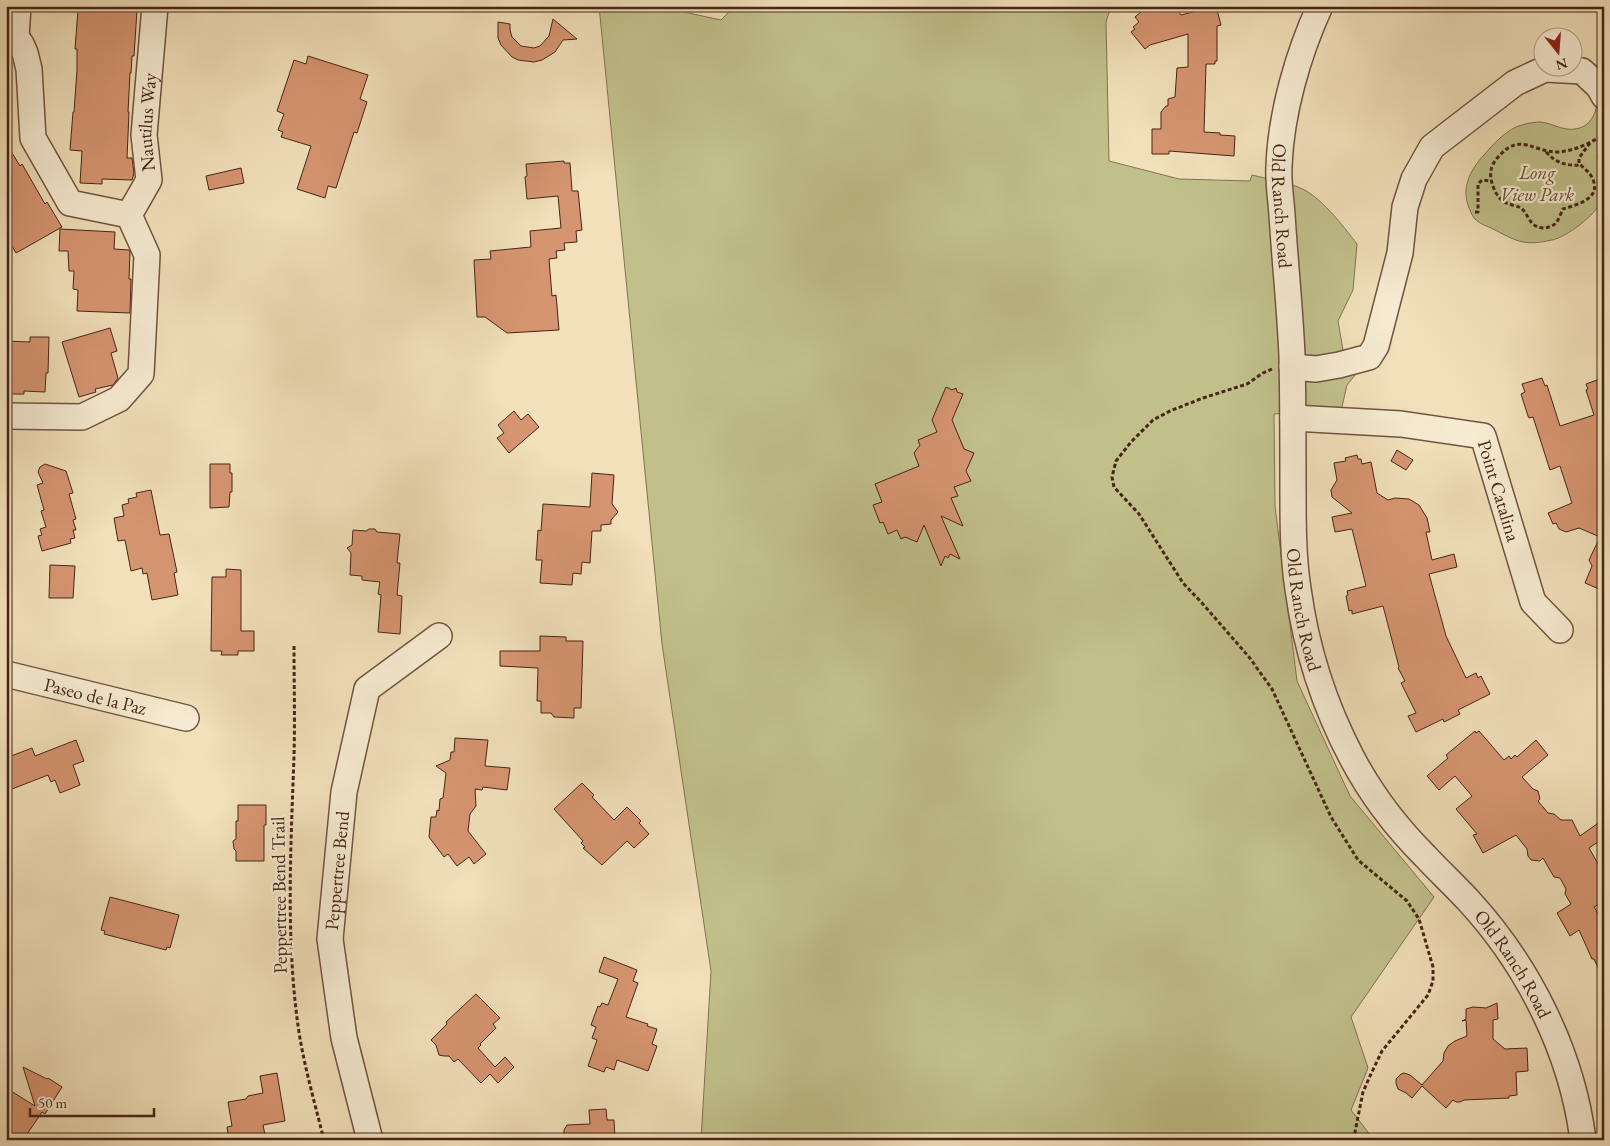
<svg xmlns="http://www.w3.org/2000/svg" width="1610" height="1146" viewBox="0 0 1610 1146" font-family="'EB Garamond',serif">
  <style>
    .green { fill: #c1c08b; stroke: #847251 }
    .building { fill: #d69571; stroke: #462517 }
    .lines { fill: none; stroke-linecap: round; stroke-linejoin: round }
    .minor-casing { stroke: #715440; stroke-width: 28 }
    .path { stroke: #462517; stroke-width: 3; stroke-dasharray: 4 2.5; stroke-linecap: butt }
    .minor { stroke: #f6ebd2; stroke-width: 25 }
    .labels { text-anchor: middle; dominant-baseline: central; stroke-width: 4.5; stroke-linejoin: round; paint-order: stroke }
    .street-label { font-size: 19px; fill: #462517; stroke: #f6ebd2 }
    .park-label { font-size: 19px; font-style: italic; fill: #654c34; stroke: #f6ebd2 }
  </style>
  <rect width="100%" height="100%" fill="#f1e0ba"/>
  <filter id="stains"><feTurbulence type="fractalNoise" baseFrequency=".004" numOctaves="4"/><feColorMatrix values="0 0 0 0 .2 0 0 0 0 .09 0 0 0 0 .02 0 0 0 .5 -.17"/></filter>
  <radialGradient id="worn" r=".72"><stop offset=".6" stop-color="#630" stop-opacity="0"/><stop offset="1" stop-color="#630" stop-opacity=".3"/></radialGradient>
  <g class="green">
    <path d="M599,6H656L721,20L735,6H1111L1106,22L1109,161L1179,179L1250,181L1252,175C1267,179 1283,181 1298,187C1320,195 1343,226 1357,244L1353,290L1338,321L1343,350L1360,369L1347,385L1341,411L1321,410L1274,414L1275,506L1297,681L1350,796L1434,897L1351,1017L1368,1068L1351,1110L1374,1140H701L711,971L662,644Z"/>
    <path d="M1604,102V154L1597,156C1602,170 1608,186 1602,201C1595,215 1567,237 1552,240C1525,246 1518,242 1495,230C1488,226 1481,225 1475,219C1473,217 1471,213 1470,210C1460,189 1470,170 1484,155C1493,144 1508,128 1522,125C1527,123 1536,122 1541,122C1550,123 1558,128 1567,129C1585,131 1595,120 1597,103Z"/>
  </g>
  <g class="building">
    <path d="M81,6H135V10H137L134,56H132L131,73H130L128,112H129L127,158H132L134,173L132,180L102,179V184L80,183L82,151L70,150L73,112H74L77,70V49H75L78,10L81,11Z"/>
    <path d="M1148,6H1174L1181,15L1216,6L1221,25L1217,26V61H1215V64H1206L1204,132L1220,133V135L1235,136L1234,156L1169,151V154H1152V129H1161V112L1166,106H1168V99L1175,97L1177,68L1188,67V34L1150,45L1145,49L1131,32L1135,29L1133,27L1139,22L1135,17Z"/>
    <path d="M553,19L577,39L563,40L555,52L542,60L534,62L518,60L512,57L501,45L498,38V22L510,24V30L512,37L521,46L534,48L540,46L549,36Z"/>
    <path d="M308,56L368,75L360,99L367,102L357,133L354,132L336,188L328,186L325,198L297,189L311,146L281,137L283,132L278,130L284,114L277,111L294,60L306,64Z"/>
    <path d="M6,143L20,166L22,164L45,204L47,202L62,227L16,253L6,236Z"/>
    <path d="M564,161V163H570L572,191H578L582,230L576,231L577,242L564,243L565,250L556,251L557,258L549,259L552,296L556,295L559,330L507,333L485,317H477L474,260L491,259L490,251L531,247L530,231L561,228L558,196L527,199L525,177L527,176L526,164Z"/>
    <path d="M241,168L244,183L209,190L206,176Z"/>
    <path d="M60,229L115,232L114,249L129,250L130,251L129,279H131L130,313L77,311L78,290L73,289L74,271H69L68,251H59Z"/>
    <path d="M110,328L117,351L111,353L118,378L113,385L95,389L96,392L79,397L62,342Z"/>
    <path d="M30,337H49L48,373H46L45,392L24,391V394H6V341L30,342Z"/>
    <path d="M1542,378L1545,386L1547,385L1560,426L1594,415L1586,390L1588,389L1586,384L1600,379L1604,391V595L1600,587L1599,589L1585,583L1592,566L1589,560L1600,537L1579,528L1566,532L1559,529L1556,523L1553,524L1548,513L1572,503L1560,466L1550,470L1533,417L1529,418L1528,416L1521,394L1525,392L1522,384Z"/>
    <path d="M946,387L952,390L956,388L957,392L963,394L952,420L964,449L974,453L966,471L971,481L954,487L958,496L951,498L963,526L941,516L960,559L950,554L948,558L945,556L941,566L924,525L917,542L905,537L901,539L897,530L888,534L883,522L880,523L873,505L882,502L875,484L919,466L914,453L920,445L918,440L937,432L932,420Z"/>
    <path d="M514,411L521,420L528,414L539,427L509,453L497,438L504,433L498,425Z"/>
    <path d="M1397,450L1413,460L1406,470L1391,461Z"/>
    <path d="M1357,455L1358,459H1361L1362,464L1371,462L1377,493L1388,500L1395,498L1409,499L1419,505L1427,518L1430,532H1426L1432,560L1454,554L1457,567L1429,574L1446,636L1466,678L1476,673L1478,678L1481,676L1490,694L1458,710L1460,714L1444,722L1443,719L1416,732L1408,716L1416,713L1401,683L1405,681L1398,668L1399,667L1383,606L1352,614V610L1349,611L1346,596L1348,595L1347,591L1366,586L1352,529L1335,532L1332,517L1352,513L1332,497L1331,490L1337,480L1334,463L1346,461L1345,458Z"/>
    <path d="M45,464L66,471L73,493L69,494L76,519L73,520L76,530H73L75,538L70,539L71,543L42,551L38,536L42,535L40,529L46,527L41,511L44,510L37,485L43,483L38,472L40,467Z"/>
    <path d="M210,464H230V473H232V492H230L229,507L210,508Z"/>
    <path d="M592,473L614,475L612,504L618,512L611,520V524L601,525V531H592L590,563L582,562L581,574L573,573L572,585L540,583L542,560H536L538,530L541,531L543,504L590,507Z"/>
    <path d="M151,490L160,535L169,534L177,572L174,573L178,595L152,600L147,573L143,574L142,568L131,571L125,540L118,541L114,518L124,516L122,505L129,503L128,499L137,497L136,493Z"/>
    <path d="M369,529H375L377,532L400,534L397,563H400L397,595L402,596L400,634L378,632L381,595L378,594L380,582L362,580V576L350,575L351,553L347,548L352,545L353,530L366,531Z"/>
    <path d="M50,565L75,566L73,598H49Z"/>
    <path d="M226,569L241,570V631H254V651H238V655H221L222,651H211L212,577H226Z"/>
    <path d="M540,636L566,637V641H583L581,708H574V718L554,717L551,713H541V701H537L538,668L500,666V651H540Z"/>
    <path d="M1475,731L1476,733L1479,731L1504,760L1509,756L1511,759L1515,755L1517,757L1536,740L1548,755L1522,777L1533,789L1538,791L1540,799L1538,801L1548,813L1554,814L1561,820H1572L1580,836L1604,819V838L1589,848L1601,869L1604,870V901L1594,907L1604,923V981L1594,959H1592L1579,930L1570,936L1557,913L1571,904L1565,894L1566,889L1560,878L1554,877L1543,858L1540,861L1531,860L1528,856L1527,849L1516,835L1483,853L1473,835L1477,834L1456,809L1472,796L1455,776L1439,790L1427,776L1448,758L1446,755Z"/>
    <path d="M455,738L488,740L485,766L510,768L507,790L483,787L482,790L475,789L476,806L470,814L468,831L486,854L474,864L469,857L457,866L448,854L444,857L429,837L431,817H436L437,810L439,811L440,799L443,798L446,773L436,766L450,760L451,752H454Z"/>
    <path d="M76,740L84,761L73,765L80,785L60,793L55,780L51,782L48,775L12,789L6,775V758L32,748L35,756Z"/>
    <path d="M582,783L594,795L592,797L614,820L627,807L641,821L639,823L649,834L634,848L627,841L602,865L583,848L585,847L581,843L583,841L554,809Z"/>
    <path d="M238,805H266V825H264V861H236V851L234,849L233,841L236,839V821H238Z"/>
    <path d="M110,897L179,915L170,948L167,947L166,950L104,934L105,931L101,930Z"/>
    <path d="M604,957L637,970L633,981L638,983L626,1017L648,1024L647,1026L657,1029L652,1044L657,1046L648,1071L617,1060L614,1070L606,1067L604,1072L588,1066L597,1040L592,1038L596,1027L591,1025L598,1006L600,1007L602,1003L608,1005L618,979L599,972Z"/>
    <path d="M476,994L500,1018L493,1024L496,1028L480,1044L481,1045L478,1048L495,1067L505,1057L514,1067L498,1083L490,1074L481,1083L458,1059L454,1062L449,1056H444L439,1055L436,1045L431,1040L447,1024L446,1022Z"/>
    <path d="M1497,1003L1498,1019L1493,1020V1039L1505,1049L1527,1048L1528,1071L1516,1072L1517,1095L1509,1096V1098L1464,1100L1460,1102H1456L1453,1100L1446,1108L1422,1086L1412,1098L1406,1093L1398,1089L1396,1083V1079L1401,1074L1404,1073L1410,1075L1422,1085L1443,1061L1444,1053L1448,1046L1455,1041L1467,1036L1466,1020L1462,1021L1466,1019V1009L1473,1007L1486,1008Z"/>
    <path d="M23,1067L47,1079L48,1078L62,1087L45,1114L42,1112L23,1140H6V1088L35,1106Z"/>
    <path d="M277,1073L285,1121L263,1125L266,1140H229L227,1127L232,1126L228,1102L246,1099L248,1096L263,1093L260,1076Z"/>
    <path d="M606,1109L607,1120H614L615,1140H564V1130L567,1125L590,1124L589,1110Z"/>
  </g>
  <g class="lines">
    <g class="minor-casing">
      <g id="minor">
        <path id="s1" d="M1320,6C1298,54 1281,113 1279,166C1278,182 1281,199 1282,215C1285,262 1290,309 1292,356C1293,401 1293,446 1293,491C1293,523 1293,557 1298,589C1306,648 1324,705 1352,758C1371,794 1396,827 1425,856C1439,871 1454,885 1468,900C1528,965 1572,1052 1583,1140"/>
        <path d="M6,33L16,37L21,44L25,53L29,69L33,138L70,203L129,215"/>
        <path d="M16,37L18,6"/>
        <path d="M1292,367L1316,369L1339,365L1369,357L1376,346L1400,253L1405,207L1414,179L1432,147L1515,83L1545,69L1582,71L1599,87L1604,96"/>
        <path id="s2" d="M6,416L82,417L119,399L141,374L147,255L129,215L149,180L144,135L155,6"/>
        <path id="s3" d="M1293,418L1401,424L1483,436L1533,602L1560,630"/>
        <path id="s4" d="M6,674L186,718"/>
        <path id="s5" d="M370,1140L344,1038L330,939L344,792L367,689L439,636"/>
      </g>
    </g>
    <g class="path">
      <path d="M1590,143L1579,158V163C1582,167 1587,170 1590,174C1605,197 1580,204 1563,209C1561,213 1559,219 1556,223C1550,229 1538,230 1532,223C1528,219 1526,212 1521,208C1516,205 1508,205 1503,201C1495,196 1489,179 1491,170C1492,164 1497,158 1501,154C1521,133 1536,153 1558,152C1575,151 1589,143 1604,135"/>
      <path d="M1546,152C1556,163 1566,166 1581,165"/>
      <path d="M1475,212H1478V184L1482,180L1491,181"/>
      <path d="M1272,369L1263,373L1247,384L1203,398L1170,411L1153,420L1131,442L1116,461L1112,477L1114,487L1139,514L1183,583L1202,603L1249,657L1272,689L1331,817L1358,860L1407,901L1419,919L1433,967V981L1428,995L1382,1051L1370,1076L1363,1092L1355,1132V1140"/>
      <path d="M294,646C294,683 295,720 294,756C291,843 286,931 297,1018C302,1059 314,1100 324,1140"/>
    </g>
    <use href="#minor" class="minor"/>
  </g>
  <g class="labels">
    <g class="street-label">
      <text stroke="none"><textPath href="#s2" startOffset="412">Nautilus Way</textPath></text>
      <text stroke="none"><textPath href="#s1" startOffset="206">Old Ranch Road</textPath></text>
      <text stroke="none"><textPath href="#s3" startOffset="248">Point Catalina</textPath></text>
      <text stroke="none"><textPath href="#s1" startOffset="611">Old Ranch Road</textPath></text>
      <text stroke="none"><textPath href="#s4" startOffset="92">Paseo de la Paz</textPath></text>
      <text stroke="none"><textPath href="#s5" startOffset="274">Peppertree Bend</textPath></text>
      <text transform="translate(279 895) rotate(-91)">Peppertree Bend Trail</text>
      <text stroke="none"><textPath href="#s1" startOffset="1031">Old Ranch Road</textPath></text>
    </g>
    <g class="park-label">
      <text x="1537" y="172">Long<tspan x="1537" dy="22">View Park</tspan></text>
    </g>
  </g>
  <rect width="1610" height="1146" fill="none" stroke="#f1e0ba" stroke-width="25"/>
  <rect x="8" y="8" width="1595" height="1131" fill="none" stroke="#462517" stroke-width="2.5"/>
  <rect x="12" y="12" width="1585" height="1121" fill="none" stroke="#462517"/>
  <g transform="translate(1558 52) rotate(163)"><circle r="24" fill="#f6ebd2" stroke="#b09c87"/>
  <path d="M0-4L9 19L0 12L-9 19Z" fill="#8f2418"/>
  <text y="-8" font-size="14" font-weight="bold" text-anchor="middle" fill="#462517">N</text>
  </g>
  <path d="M30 1108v8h124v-8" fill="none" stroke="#462517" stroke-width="2.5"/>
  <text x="38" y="1108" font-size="15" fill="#462517" stroke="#f6ebd2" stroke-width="4" paint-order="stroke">50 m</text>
  <rect width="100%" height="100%" filter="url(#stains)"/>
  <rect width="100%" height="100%" fill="url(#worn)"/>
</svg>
